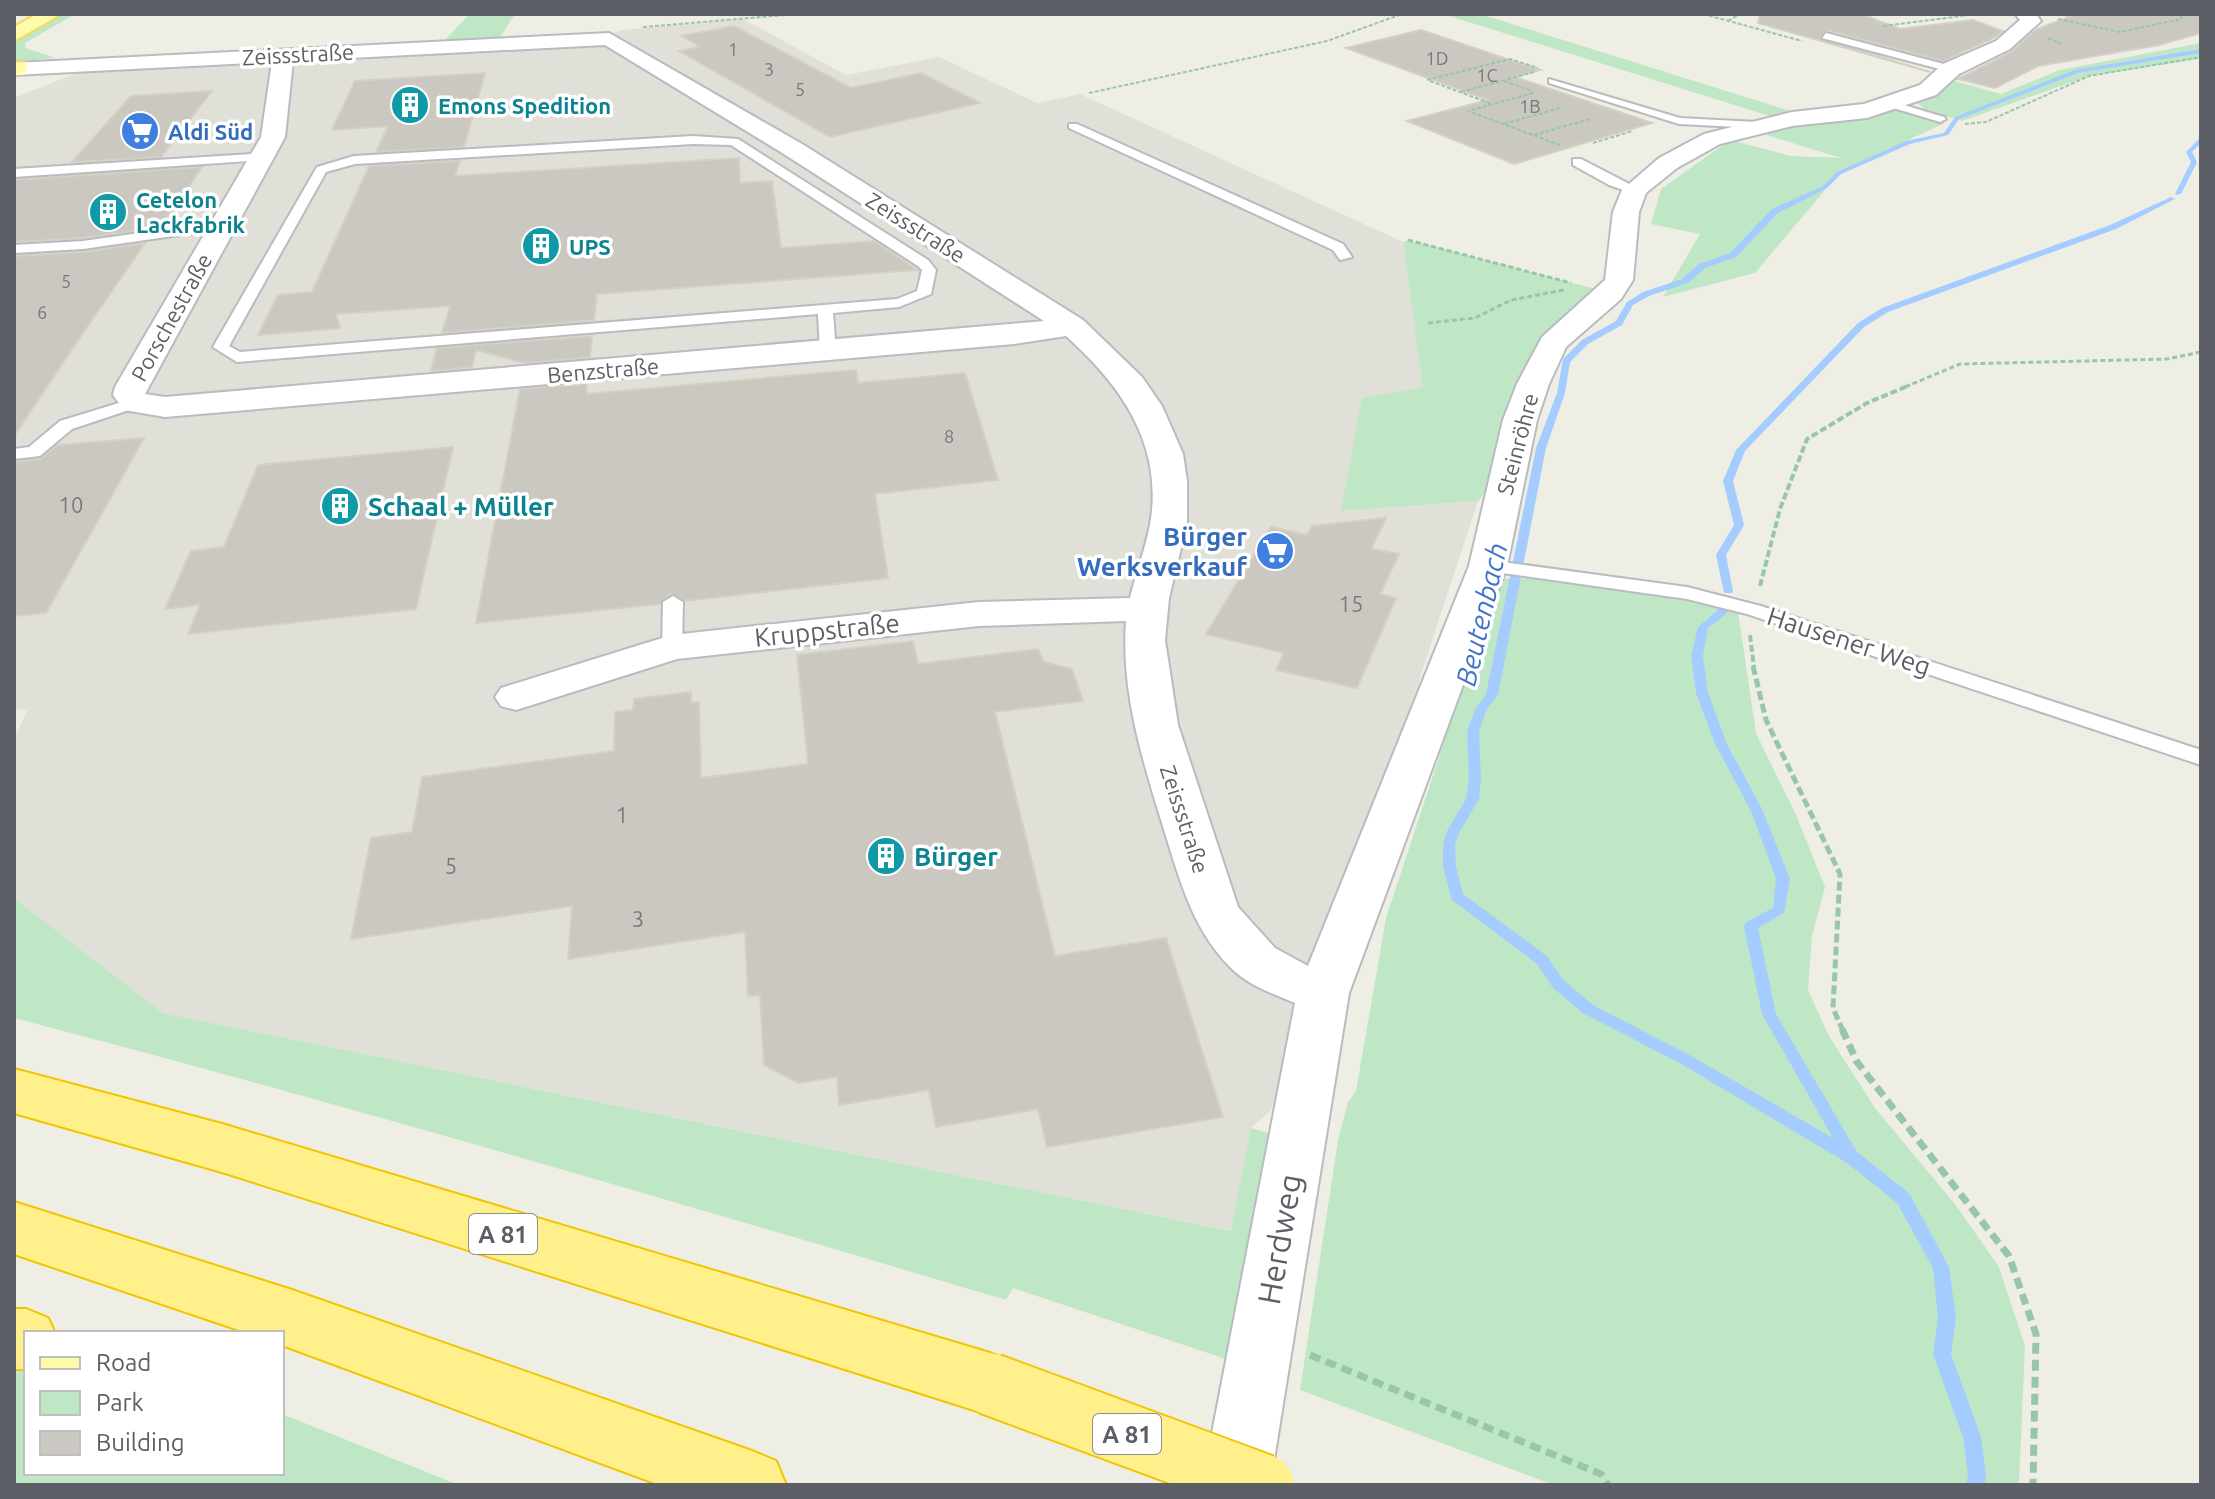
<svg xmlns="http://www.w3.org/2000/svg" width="2215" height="1499" viewBox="0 0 2215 1499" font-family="Ubuntu,sans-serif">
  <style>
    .industrial { fill: #e0dfd8 }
    .green { fill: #c0e7c5 }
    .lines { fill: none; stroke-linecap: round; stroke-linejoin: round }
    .stream { fill: #a4ccff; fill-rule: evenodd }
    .building { fill: #cac8c1; stroke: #d4d1c2; stroke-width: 2 }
    .lane-casing { stroke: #b9bbc0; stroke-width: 4 }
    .street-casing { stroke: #b9bbc0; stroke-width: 4 }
    .primary-casing { stroke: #f5dc57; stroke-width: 4 }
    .highway-casing { stroke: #f3c500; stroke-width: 4 }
    .path-far4 { stroke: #98c6ab; stroke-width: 2; stroke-dasharray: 4 2; stroke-linecap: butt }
    .path-far3 { stroke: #98c6ab; stroke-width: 3; stroke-dasharray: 5 3; stroke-linecap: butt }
    .path-far2 { stroke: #98c6ab; stroke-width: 4; stroke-dasharray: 7 3; stroke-linecap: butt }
    .path-far1 { stroke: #98c6ab; stroke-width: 5; stroke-dasharray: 9 4; stroke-linecap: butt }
    .path { stroke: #98c6ab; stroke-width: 7; stroke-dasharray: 11 6; stroke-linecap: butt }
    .lane { fill: #fff; fill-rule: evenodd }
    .street { fill: #fff; fill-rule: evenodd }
    .primary { fill: #fffca9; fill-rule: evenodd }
    .highway { fill: #fff08b; fill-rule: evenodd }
    .highway-bridge-casing { stroke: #f3c500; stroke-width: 65; stroke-linecap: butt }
    .highway-bridge { stroke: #fff08b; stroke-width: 61 }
    .labels { text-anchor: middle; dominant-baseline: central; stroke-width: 7; stroke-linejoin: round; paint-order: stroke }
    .far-number-label { font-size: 18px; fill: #78797c }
    .far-street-label { font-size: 22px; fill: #5c5f65; stroke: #fff }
    .far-culture-label { font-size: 22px; font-weight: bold; fill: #0d838f; stroke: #fff; text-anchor: start }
    .far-shop-label { font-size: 22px; font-weight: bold; fill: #366cbe; stroke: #fff; text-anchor: start }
    .number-label { font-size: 22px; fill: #78797c }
    .shield { fill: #fff; stroke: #8d8f93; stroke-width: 2 }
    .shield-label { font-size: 24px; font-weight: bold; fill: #5c5f65 }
    .culture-label { font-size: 26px; font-weight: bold; fill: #0d838f; stroke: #fff; text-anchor: start }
    .shop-label { font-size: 26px; font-weight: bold; fill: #366cbe; stroke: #fff; text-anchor: end }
    .street-label { font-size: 26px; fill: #5c5f65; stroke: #fff }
    .water-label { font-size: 28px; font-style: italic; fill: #4373c7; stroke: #fff }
    .near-street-label { font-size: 32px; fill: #5c5f65; stroke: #fff }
  </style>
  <rect width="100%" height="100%" fill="#efeee4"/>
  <path class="industrial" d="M743,19L846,75L939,57L1037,103L1080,94L1403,242L1424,387L1342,511L1478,501L1421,674L1387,832L1323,993L1270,1111L1251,1128L1232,1231L163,1013L14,898V739L28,709L14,710V98L82,71L608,35L622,30Z"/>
  <g class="green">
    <path d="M61,14H75L25,43L26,48L55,58L14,62V41Z"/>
    <path d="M470,14H515L498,40L442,43Z"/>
    <path d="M1443,14H1480L1800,114L1776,118Z"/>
    <path d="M2201,43V59L2089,76L1962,121L1924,109L1916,101L1951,80L2001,94L2060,70Z"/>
    <path d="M1899,109L1945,123L1841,171L1755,273L1663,297L1700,234L1651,224L1661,189L1730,140L1791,156L1841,158L1760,133Z"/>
    <path d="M1409,240L1611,293L1546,341L1489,488L1478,501L1341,511L1362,398L1423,387L1403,242Z"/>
    <path d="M1536,578L1687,598L1738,612L1756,733L1796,815L1825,887L1812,936L1808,990L1829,1036L1875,1108L1955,1204L1999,1267L2025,1346L2019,1485H1554L1300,1390L1338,1140L1348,1102L1356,1091L1386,918L1498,579Z"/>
    <path d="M14,898L163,1013L1231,1231L1251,1128L1295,1141L1256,1369L1013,1288L1006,1300C676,1202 347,1105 14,1018Z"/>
    <path d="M26,1369V1473H282V1414L459,1485H14V1370Z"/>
  </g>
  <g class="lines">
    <g class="stream">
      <path d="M2201,49V53L2078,73L1959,119L1948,135L1910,144L1841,174L1827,188L1778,213L1736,257L1705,268L1688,283L1649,296L1633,305L1622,325L1588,344L1570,362L1565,393L1546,448L1498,695L1487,709L1479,731L1481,778L1479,799L1460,831L1455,844L1456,867L1463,894L1547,956L1563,980L1593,1005L1693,1057L1833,1138L1762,1014L1744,926L1746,922L1773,908L1776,879L1751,811L1715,744L1696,693L1691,656L1698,627L1719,609H1727L1728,611L1727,613L1708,628L1703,656L1708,693L1727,744L1763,811L1790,879L1784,913L1758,928L1776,1014L1857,1152L1909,1193L1949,1267L1956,1318L1951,1354L1981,1437L1986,1475L1984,1485H1966L1968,1475L1963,1437L1933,1354L1938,1318L1933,1268L1897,1203L1847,1163L1683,1065L1583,1013L1553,988L1537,964L1452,900L1443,867V844L1447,831L1466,799L1469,778L1467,731L1476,708L1486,694L1536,448L1557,393L1563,359L1582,340L1616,321L1627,302L1643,292L1682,279L1699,264L1730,253L1772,209L1823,186L1837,172L1906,141L1944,133L1955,117L2075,70Z"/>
      <path d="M2201,137V143L2192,152L2197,162L2181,194L2176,195L2175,194L2191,162L2186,152Z"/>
      <path d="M2171,197L2175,199L2173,200L2116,229L1888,312L1864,327L1745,451L1733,481L1744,525L1726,555L1733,591L1732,593H1724L1716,555L1734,525L1723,481L1736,450L1858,323L1882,308L2110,225Z"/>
    </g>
  </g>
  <g class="building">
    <path d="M1760,14H1861L1900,29L1973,20L2003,31L1994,38L1943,61L1827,30L1819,38L1930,72L1758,23Z"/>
    <path d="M2076,14H2201V33L2159,45L2038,66L1995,88L1958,79L2011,52L2037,29Z"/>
    <path d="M734,26L851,88L921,73L980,103L830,137L679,51L700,47L682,36Z"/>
    <path d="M1421,30L1540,70L1515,77L1652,123L1514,164L1407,121L1488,100L1346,48Z"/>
    <path d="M485,73L464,147L376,152L388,126L332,130L355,81Z"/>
    <path d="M212,91L161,157L72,162L131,96Z"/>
    <path d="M739,158L740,183L772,181L781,248L874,241L917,270L597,294L594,320L442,333L450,306L336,314L340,328L258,335L278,295L312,292L369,166L460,161L455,176Z"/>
    <path d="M202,167L164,224L156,228L83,238L14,242V180Z"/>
    <path d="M145,243L74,346L14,436V256L83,252Z"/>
    <path d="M592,336L590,357L525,363L476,350L472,367L431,371L437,348Z"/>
    <path d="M856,370L858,383L965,373L998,480L875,494L888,578L685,601L671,593L660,604L476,623L520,389L587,384L586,394Z"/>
    <path d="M144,438L46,613L14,616V462L40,459L58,445Z"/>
    <path d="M453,447L416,609L188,634L200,605L165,609L191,551L224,547L258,465Z"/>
    <path d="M1386,518L1371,549L1399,554L1380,594L1396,598L1357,688L1276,670L1284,653L1206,634L1271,527L1307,535L1312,526Z"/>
    <path d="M913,641L918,664L1038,649L1044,662L1072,669L1083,701L995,712L1055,956L1166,938L1223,1117L1047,1147L1038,1109L936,1127L929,1090L839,1105L837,1077L798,1083L764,1065L760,995L748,996L745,932L568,959L572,906L351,939L371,838L412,832L422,777L614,751L615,712L633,710L634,699L691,692V703L699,702L701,778L808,764L797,655Z"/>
  </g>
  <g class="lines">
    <g class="lane-casing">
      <g id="lane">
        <path d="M1826,33L1955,67L1956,69L1951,72L1822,38Z"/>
        <path d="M1549,79L1680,118L1757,122L1763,125L1757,128L1679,124L1549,83Z"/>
        <path d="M1894,102L1944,117L1946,119L1940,122L1890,107Z"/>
        <path d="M1069,124H1077L1343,244L1352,257L1340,260L1333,250L1069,128Z"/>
        <path d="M693,136L738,139L928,260L936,270L931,294L899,307L833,313L836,351L828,356L820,351L818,314L237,362L213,347L317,167L354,156ZM693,144L731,145L918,266L922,270L917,291L897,299L240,352L229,346L326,172L355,164Z"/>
        <path d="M267,153L269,156L263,160L14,177V169Z"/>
        <path d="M1573,159H1581L1641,190L1635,194L1609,185L1573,165Z"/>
        <path d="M224,221L231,225L229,228L83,249L14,253V245L83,241Z"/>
        <path d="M135,398L141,400V406L72,429L40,456L14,459V449L29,447L60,421Z"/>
        <path d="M1488,560L1687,587L1761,606L2201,750V765L1747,614L1687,599L1481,570L1479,566L1481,562Z"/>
        <path d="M673,596L683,602L682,647L672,653L662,647L663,602Z"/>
      </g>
    </g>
    <g class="street-casing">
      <path id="street" d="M2015,14H2036L2041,21L2010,49L1959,74L1936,95L1867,118L1792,126L1720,144L1677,168L1646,193L1639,212L1633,280L1621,299L1566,347L1549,384L1537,420L1507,566L1349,993L1270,1485H1202L1295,1003C1272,993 1249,986 1231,968C1190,927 1178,873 1161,820C1141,755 1121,690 1126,621L979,626L677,659L516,710L501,706L495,697L501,688L672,635L979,602L1130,598C1136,573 1145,550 1150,525C1164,446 1122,386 1066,336L1014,344L165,417L124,410L113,395L115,387L261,137L272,62L14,75V63L609,33L802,144L1083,320L1142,377L1162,406L1183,454L1187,481V523L1169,598L1165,640L1178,725L1238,907L1275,948L1308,966L1469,566L1503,420L1517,384L1542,337L1605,280L1613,212L1622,190L1659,158L1704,134L1792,112L1864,104L1920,85L1943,64L1996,41L2020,20ZM605,45L784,154L1044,321L165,397L145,394L285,137L293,61Z"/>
    </g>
    <g class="primary-casing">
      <g id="primary">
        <path d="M37,14H61L14,41V27Z"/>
        <path d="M14,62L25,63L28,68L25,73L14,74Z"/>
      </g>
    </g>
    <g class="highway-casing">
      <g id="highway">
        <path d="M14,1069L222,1124L990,1353L1013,1362L1023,1384L1013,1406L990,1415L222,1172L14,1113Z"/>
        <path d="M14,1202L292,1290L752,1451L776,1461L786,1485H660L282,1345V1333H248L14,1254Z"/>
        <path d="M14,1309H26L48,1318L55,1333H26V1369H14Z"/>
      </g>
    </g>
    <g class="path-far4">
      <path d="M1703,14L1802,41"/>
      <path d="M2058,19L2120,32L2181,19L2182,14"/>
      <path d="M1728,21L1740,14"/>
      <path d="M1883,26L1977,14"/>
      <path d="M643,27L797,14"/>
      <path d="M2048,38L2061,44"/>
      <path d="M1427,80L1510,59L1538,68"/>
      <path d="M1430,81L1492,104"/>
      <path d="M1504,81L1532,91"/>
      <path d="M1461,92L1534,72"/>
      <path d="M1089,93L1327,41L1402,14"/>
      <path d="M1533,93L1468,111L1560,145"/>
      <path d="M1504,124L1560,108"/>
      <path d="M1965,124L1986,122L2089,76L2201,57"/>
      <path d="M1534,135L1590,119"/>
      <path d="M1593,143L1633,131"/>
    </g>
    <g class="path-far3">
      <path d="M1408,240L1571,283"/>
      <path d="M1428,323L1475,318L1511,300L1564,290"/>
      <path d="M1905,387L1960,364L2167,359L2201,352"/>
    </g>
    <g class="path-far2">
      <path d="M1760,586L1780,509L1807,439L1867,403L1910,385"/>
      <path d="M1750,635L1754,668"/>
    </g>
    <path class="path-far1" d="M1753,666L1766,720L1840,874L1833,1008L1843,1031"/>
    <g class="path">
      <path d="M1842,1029L1857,1062L2009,1256L2036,1334L2033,1485"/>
      <path d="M1310,1355L1601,1474L1608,1485"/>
    </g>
    <use href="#lane" class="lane"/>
    <use href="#street" class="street"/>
    <use href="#primary" class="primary"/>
    <use href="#highway" class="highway"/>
    <g class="highway-bridge-casing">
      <path id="highway-bridge" d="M990,1384L1263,1485"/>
    </g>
    <use href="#highway-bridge" class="highway-bridge"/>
  </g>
  <defs>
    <g id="building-disc" transform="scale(2)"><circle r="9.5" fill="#0f9aa8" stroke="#fff"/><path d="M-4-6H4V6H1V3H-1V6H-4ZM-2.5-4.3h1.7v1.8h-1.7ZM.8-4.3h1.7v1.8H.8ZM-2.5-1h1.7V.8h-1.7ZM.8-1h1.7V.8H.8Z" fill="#fff"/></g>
    <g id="supermarket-disc" transform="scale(2)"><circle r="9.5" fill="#3f7fe0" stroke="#fff"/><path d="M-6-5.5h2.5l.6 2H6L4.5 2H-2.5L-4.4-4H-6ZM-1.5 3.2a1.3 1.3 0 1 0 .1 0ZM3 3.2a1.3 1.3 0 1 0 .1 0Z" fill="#fff"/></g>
  </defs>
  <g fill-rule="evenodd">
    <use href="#building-disc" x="410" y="105"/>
    <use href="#supermarket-disc" x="140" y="131"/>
    <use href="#building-disc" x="108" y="212"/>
    <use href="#building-disc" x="541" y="246"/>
    <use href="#building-disc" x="340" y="506"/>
    <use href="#supermarket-disc" x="1275" y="551"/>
    <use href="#building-disc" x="886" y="856"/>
  </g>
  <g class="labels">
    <g class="far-number-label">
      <text x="733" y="49">1</text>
      <text x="1437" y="58">1D</text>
      <text x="769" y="69">3</text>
      <text x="1487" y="75">1C</text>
      <text x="800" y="89">5</text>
      <text x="1530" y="106">1B</text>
      <text x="66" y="281">5</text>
      <text x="42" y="312">6</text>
      <text x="949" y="436">8</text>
    </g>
    <g class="far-street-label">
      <text transform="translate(298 54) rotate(-3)">Zeissstraße</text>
      <text transform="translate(916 227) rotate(32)">Zeissstraße</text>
      <text transform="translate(171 317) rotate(-61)">Porschestraße</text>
      <text transform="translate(603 370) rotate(-5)">Benzstraße</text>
      <text transform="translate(1517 444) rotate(-75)">Steinröhre</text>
      <text transform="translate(1185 819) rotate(72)">Zeissstraße</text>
    </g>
    <g class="far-culture-label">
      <text x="438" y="105">Emons Spedition</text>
      <text x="136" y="199">Cetelon<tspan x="136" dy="25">Lackfabrik</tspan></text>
      <text x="569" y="246">UPS</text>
    </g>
    <g class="far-shop-label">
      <text x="168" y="131">Aldi Süd</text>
    </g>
    <g class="number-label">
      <text x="71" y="504">10</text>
      <text x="1351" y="603">15</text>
      <text x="622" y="814">1</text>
      <text x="451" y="865">5</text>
      <text x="638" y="918">3</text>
    </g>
    <g class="shield">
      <rect x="469" y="1214" width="68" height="40" rx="6"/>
      <rect x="1093" y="1414" width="68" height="40" rx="6"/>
    </g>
    <g class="shield-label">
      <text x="503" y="1234">A 81</text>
      <text x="1127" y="1434">A 81</text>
    </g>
    <g class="culture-label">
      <text x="368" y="506">Schaal + Müller</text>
      <text x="914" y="856">Bürger</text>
    </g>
    <g class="shop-label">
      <text x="1247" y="536">Bürger<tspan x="1247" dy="30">Werksverkauf</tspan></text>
    </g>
    <g class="street-label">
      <text transform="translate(827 630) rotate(-6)">Kruppstraße</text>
      <text transform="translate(1849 641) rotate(18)">Hausener Weg</text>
    </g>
    <g class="water-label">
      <text transform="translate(1481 614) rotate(-77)">Beutenbach</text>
    </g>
    <g class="near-street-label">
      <text transform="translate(1279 1239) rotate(-80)">Herdweg</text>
    </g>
  </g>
  <rect width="2215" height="1499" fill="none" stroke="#5c5f65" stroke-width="32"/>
  <rect x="24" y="1331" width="260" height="144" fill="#ffffff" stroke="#bebfc1" stroke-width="2"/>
  <rect x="40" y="1357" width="40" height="12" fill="#fffca9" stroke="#bebfc1" stroke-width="2"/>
  <text x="96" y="1371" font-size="24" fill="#5c5f65">Road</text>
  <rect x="40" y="1391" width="40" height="24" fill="#c0e7c5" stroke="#bebfc1" stroke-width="2"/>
  <text x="96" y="1411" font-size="24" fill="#5c5f65">Park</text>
  <rect x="40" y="1431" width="40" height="24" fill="#cac8c1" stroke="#bebfc1" stroke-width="2"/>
  <text x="96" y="1451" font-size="24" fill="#5c5f65">Building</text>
</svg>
